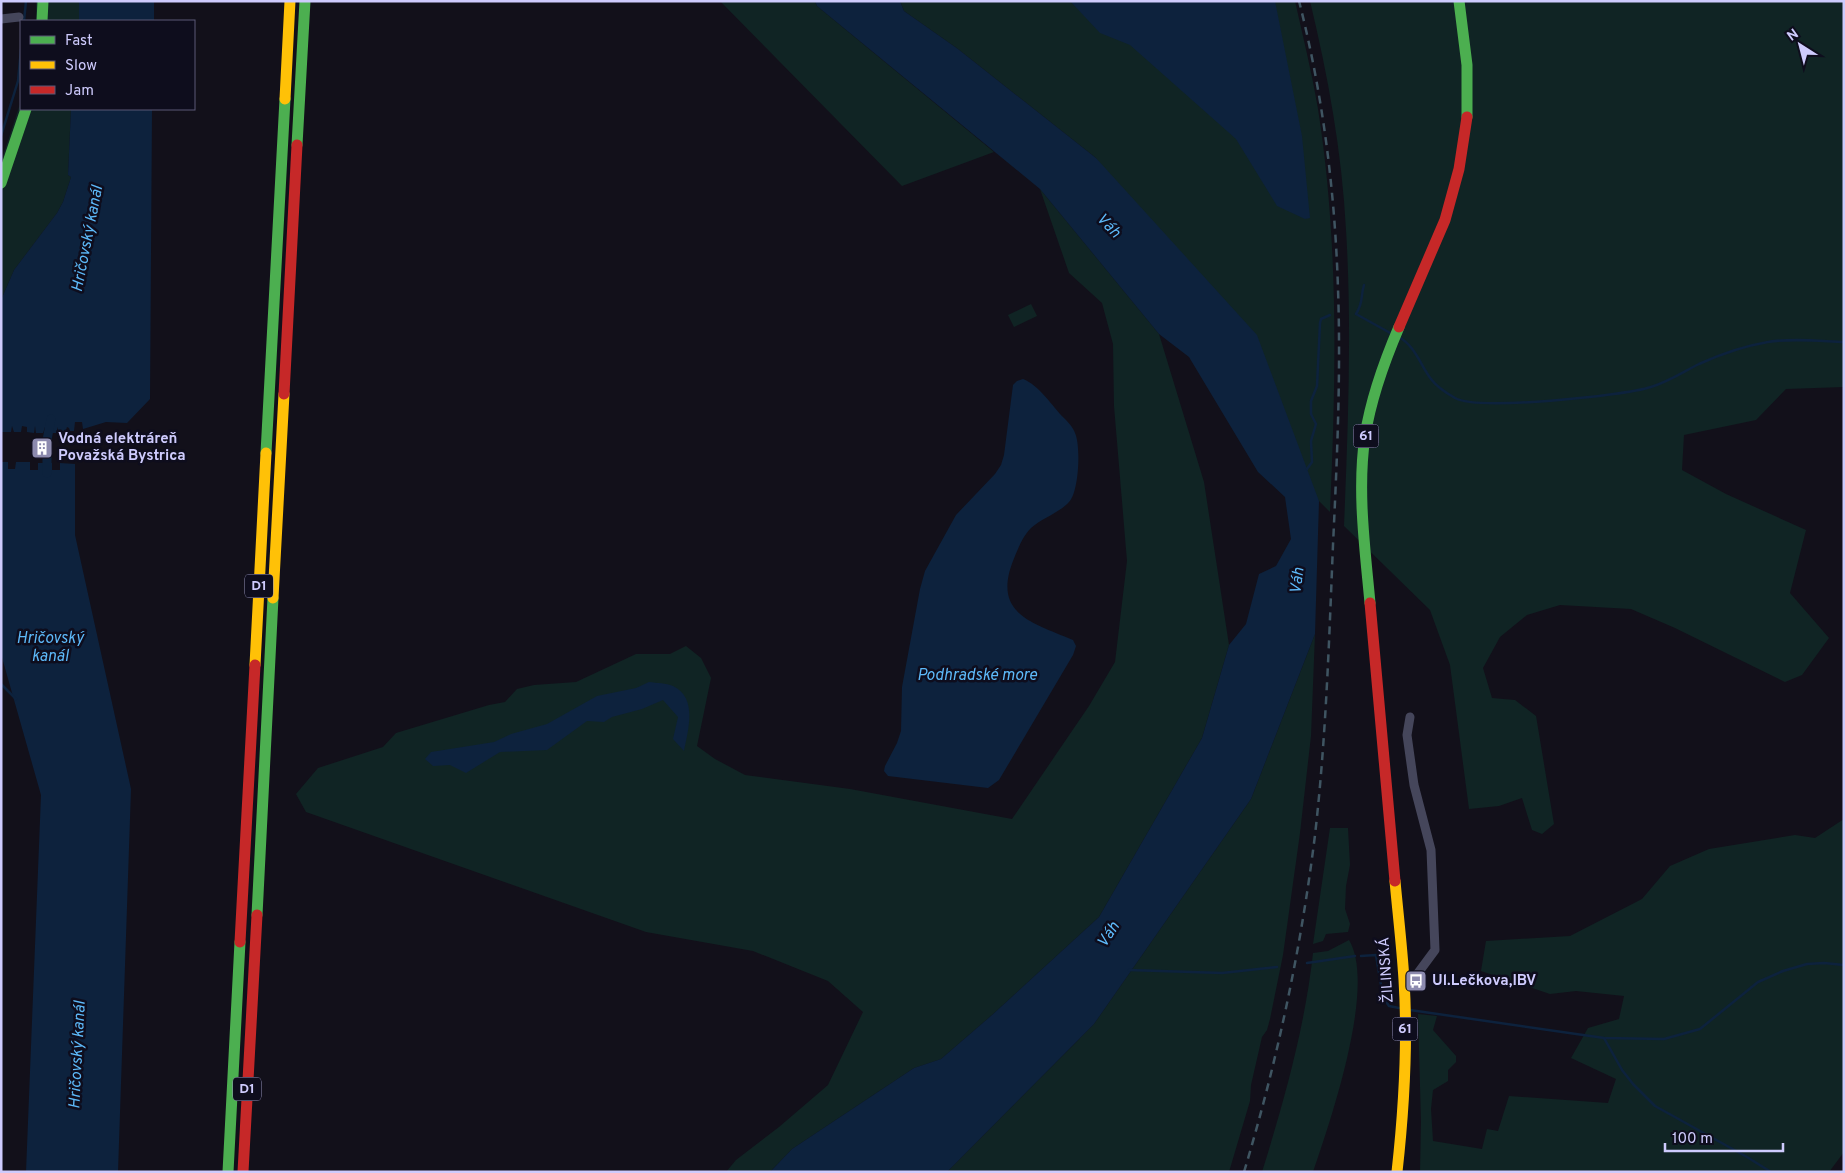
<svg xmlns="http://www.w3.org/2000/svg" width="1845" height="1173" viewBox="0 0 1845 1173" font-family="Overpass,sans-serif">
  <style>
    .green { fill: #102424 }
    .water { fill: #0d223d }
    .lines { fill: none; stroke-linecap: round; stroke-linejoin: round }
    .stream { stroke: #0d223d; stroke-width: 2.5 }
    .canal { stroke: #0d223d; stroke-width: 9 }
    .street { stroke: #45465b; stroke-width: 9 }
    .fast { stroke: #4caf50; stroke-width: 11 }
    .slow { stroke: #ffc107; stroke-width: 11 }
    .jam { stroke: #c62828; stroke-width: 11 }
    .rail { stroke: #3f5562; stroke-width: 2.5; stroke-dasharray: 8 6; stroke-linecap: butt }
    .labels { text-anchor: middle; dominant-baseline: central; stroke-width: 5; stroke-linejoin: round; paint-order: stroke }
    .shield { fill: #0e0d1d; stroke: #9492ba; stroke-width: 1 }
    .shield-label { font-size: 14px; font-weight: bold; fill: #cecbfd }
    .poi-label { font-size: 15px; font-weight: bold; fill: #cecbfd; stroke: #0e0d1d; text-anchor: start }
    .street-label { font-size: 15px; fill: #cecbfd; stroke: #0e0d1d }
    .water-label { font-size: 16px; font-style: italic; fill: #5db9f9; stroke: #0e0d1d }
  </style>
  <rect width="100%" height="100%" fill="#12101a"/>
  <g class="green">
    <rect x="36" y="1" width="43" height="20"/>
    <path d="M720,1H815L817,6L994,152L902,186Z"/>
    <path d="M900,1H1295C1303,37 1312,73 1318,109C1339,242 1336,378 1330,512L1319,501L1096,158L958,49L904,11Z"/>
    <path d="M1310,1H1844V387L1786,389L1756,420L1684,435L1682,470L1726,494L1806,530L1790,593L1829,638L1802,675L1785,682L1675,628L1631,609L1560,605L1527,615L1500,637L1483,668L1492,698L1515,700L1536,716L1554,824L1542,834L1532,830L1522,798L1499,806L1469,809L1450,665L1430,610L1344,526C1348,427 1352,328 1346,230C1342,152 1328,76 1310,1Z"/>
    <path d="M21,101V109H71L68,175L71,177L63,202L57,213L14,270L1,300V162Z"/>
    <path d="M1040,189L1159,334L1204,482L1229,645L1202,738L1099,917L992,1015L941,1059L914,1068L792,1149L770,1172H726L736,1160L779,1127L828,1085L863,1012L828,981L753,951L646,932L306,812L296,794L318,768L383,747L396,733L489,705L505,702L517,689L534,685L576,682L636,654H670L686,646L701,658L711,678L697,746L715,759L745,775L850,789L1012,819L1089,706L1115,662L1127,561L1114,406L1113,344L1102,303L1069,273Z"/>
    <path d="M1031,304L1037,316L1014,327L1008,315Z"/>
    <path d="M1315,634L1311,736L1300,833L1283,955L1270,1019L1267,1030L1262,1037L1251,1085L1250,1101L1229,1172H947L1094,1024L1251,799Z"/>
    <path d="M1844,819V1152L1829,1172H1420L1421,1122L1418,1014L1437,1016L1433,1030L1456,1056V1062L1448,1070V1081L1433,1090L1431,1109L1433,1141L1482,1149L1487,1129L1498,1131L1509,1096L1608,1103L1616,1079L1571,1058L1588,1028L1619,1019L1624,996L1576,991L1550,994L1481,971L1486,941L1570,936L1642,899L1670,866L1709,849L1795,835L1815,838Z"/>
    <path d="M1330,828H1348L1350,865L1346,886L1345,909L1350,924L1348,932L1326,934L1323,941L1313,944Z"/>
    <path d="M1349,940C1377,986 1330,1122 1313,1172H1262C1284,1101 1305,1027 1313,953L1328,951Z"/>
  </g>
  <g class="water">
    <rect x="79" y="1" width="75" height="20"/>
    <path d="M815,1H900L904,11L958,49L1096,158L1257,335L1319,501L1315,634L1251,799L1094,1024L947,1172H770L792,1149L914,1068L941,1059L992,1015L1099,917L1202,738L1229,645L1246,624L1259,574L1276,566L1291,539L1285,497L1258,472L1189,357L1159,334L1040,189L817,6Z"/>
    <path d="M1070,1H1275L1302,136L1310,218L1305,219L1277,206L1236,139L1130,45L1100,33Z"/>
    <path d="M71,109H152L150,399L127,423L106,422L83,429L82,422H75L74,431H70L69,428L67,427L65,433H58V427L56,433H49V428L45,427L43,433H36L35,426L34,433L27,432V427L22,426L21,432H14L12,426L11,432H1V300L14,270L57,213L63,202L71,177L68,175Z"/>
    <path d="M1023,379C1039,385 1052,406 1064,418C1068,422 1073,427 1075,433C1081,446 1079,492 1069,502C1059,513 1042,518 1031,528C1022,537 1018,549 1013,561C992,615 1034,623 1073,640L1076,646L1073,655L999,780L988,788L888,776L884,771L885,766L897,743L901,731L902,687L920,589L925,571L956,515L995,474L1001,465L1004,455L1013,385L1017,381Z"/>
    <path d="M1,462H8V469H15L16,462H30V470H38V463H52V470H60V463L75,464V535L131,789L118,1172H26L41,795L1,654Z"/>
    <path d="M649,682C657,683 666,683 673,686C698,698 688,730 684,751L673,739L678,717L663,700L642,709L612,717L604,722L587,721L547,750L500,752L466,773L450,765L433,766L425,759L431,752L494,742L511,734L547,724L597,696L636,688Z"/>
  </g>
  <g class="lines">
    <g class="stream">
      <path d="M24,21L26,1"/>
      <path d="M1,136L18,81L21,49"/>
      <path d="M1356,314L1392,334"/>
      <path d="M1356,314C1364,301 1360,298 1364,285"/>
      <path d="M1399,337C1415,346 1421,366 1431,379C1436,386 1448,394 1455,398C1477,411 1623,396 1651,387C1668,382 1683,372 1699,364C1721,354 1744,346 1768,342C1792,338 1819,341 1844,342"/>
      <path d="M1307,469L1312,462L1311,441L1316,424L1311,414V401L1317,386L1320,323L1321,319L1330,315"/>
      <path d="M1,684L16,699"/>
      <path d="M1361,956L1376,955L1383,997L1389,1006L1399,1008"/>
      <path d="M1307,963L1355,956"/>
      <path d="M1129,970L1222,973L1277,967"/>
      <path d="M1410,1010L1604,1038L1664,1039L1700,1029L1758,982L1783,971L1807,964L1824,963L1844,965"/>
      <path d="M1604,1038L1622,1070L1633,1084L1655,1106L1747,1157L1771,1172"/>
    </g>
    <path class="canal" d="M47,473V440L51,419"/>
    <g class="street">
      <path d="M1,19L19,17"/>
      <path d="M1404,980L1412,978L1418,973L1435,950L1431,850L1414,785L1407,735L1410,717"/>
    </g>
    <g class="fast">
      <path d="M1459,1L1467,65V117"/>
      <path d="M42,21L43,1"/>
      <path d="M297,145L305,1"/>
      <path d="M1,183L26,109"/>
      <path d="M266,453L285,99"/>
      <path d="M1370,603C1365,548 1357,491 1365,436C1371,398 1384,362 1399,327"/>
      <path d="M257,915L273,598"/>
      <path d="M228,1172L240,942"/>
    </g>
    <g class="slow">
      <path d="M285,99L290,1"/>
      <path d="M273,598L284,394"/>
      <path d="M255,665L266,453"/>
      <path d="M1395,881C1398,914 1402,947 1404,980C1408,1044 1404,1109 1397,1172"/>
    </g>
    <g class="jam">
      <path d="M1399,327L1445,220L1459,169L1467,117"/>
      <path d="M284,394L297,145"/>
      <path d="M1370,603L1395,881"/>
      <path d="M240,942L255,665"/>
      <path d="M243,1172L257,915"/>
    </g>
    <path class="rail" d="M1244,1172C1277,1062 1301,949 1315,835C1326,739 1329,642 1333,545C1337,460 1341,374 1338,289C1335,192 1323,95 1299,1"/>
  </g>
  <defs>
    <g id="building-square" transform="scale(1.125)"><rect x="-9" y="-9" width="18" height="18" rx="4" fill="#8c8aae" stroke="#0e0d1d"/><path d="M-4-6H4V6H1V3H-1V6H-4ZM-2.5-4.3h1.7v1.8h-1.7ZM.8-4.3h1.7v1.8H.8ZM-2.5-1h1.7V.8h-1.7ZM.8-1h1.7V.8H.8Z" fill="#fff"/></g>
    <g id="bus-square" transform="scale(1.125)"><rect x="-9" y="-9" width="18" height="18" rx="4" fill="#8c8aae" stroke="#0e0d1d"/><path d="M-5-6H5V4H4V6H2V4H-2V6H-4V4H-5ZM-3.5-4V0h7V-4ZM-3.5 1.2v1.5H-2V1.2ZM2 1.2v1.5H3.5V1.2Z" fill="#fff"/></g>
  </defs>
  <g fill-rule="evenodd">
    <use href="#building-square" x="42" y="448"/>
    <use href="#bus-square" x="1416" y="981"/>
  </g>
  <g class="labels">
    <g class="shield">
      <rect x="1353.5" y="424.5" width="25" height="23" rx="4"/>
      <rect x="245" y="574.5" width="28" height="23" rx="4"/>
      <rect x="1392.5" y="1017.5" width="25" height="23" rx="4"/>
      <rect x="233" y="1077.5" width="28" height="23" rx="4"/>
    </g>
    <g class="shield-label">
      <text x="1366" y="436">61</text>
      <text x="259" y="586">D1</text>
      <text x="1405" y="1029">61</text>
      <text x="247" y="1089">D1</text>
    </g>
    <g class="poi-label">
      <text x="58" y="439">Vodná elektráreň<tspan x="58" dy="17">Považská Bystrica</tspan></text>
      <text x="1432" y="981">Ul.Lečkova,IBV</text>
    </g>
    <g class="street-label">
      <text transform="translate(1387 970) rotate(-94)">ŽILINSKÁ</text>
    </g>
    <g class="water-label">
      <text transform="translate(1108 226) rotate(46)">Váh</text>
      <text transform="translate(88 239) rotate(-79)">Hričovský kanál</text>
      <text transform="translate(1298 581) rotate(-83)">Váh</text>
      <text x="50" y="639">Hričovský<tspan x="50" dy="18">kanál</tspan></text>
      <text x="977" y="676">Podhradské more</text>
      <text transform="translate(1109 935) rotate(-57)">Váh</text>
      <text transform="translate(78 1055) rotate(-87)">Hričovský kanál</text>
    </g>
  </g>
  <rect width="1845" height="1173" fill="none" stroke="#cecbfd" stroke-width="5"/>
  <rect x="20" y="20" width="175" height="90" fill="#0e0d1d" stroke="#5b5977"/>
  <rect x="30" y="36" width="25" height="8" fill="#4caf50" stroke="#5b5977"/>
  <text x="65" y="45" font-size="15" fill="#cecbfd">Fast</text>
  <rect x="30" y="61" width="25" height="8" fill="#ffc107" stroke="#5b5977"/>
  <text x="65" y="70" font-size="15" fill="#cecbfd">Slow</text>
  <rect x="30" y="86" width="25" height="8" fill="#c62828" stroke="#5b5977"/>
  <text x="65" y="95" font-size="15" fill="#cecbfd">Jam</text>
  <g transform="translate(1800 45) rotate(324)" stroke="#0e0d1d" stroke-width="4" paint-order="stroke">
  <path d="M0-4L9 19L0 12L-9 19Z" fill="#cecbfd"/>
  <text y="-8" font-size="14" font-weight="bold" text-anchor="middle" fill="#cecbfd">N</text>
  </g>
  <path d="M1665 1143v8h118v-8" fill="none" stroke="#cecbfd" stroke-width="2.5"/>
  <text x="1672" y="1143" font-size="15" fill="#cecbfd" stroke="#0e0d1d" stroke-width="4" paint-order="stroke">100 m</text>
</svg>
